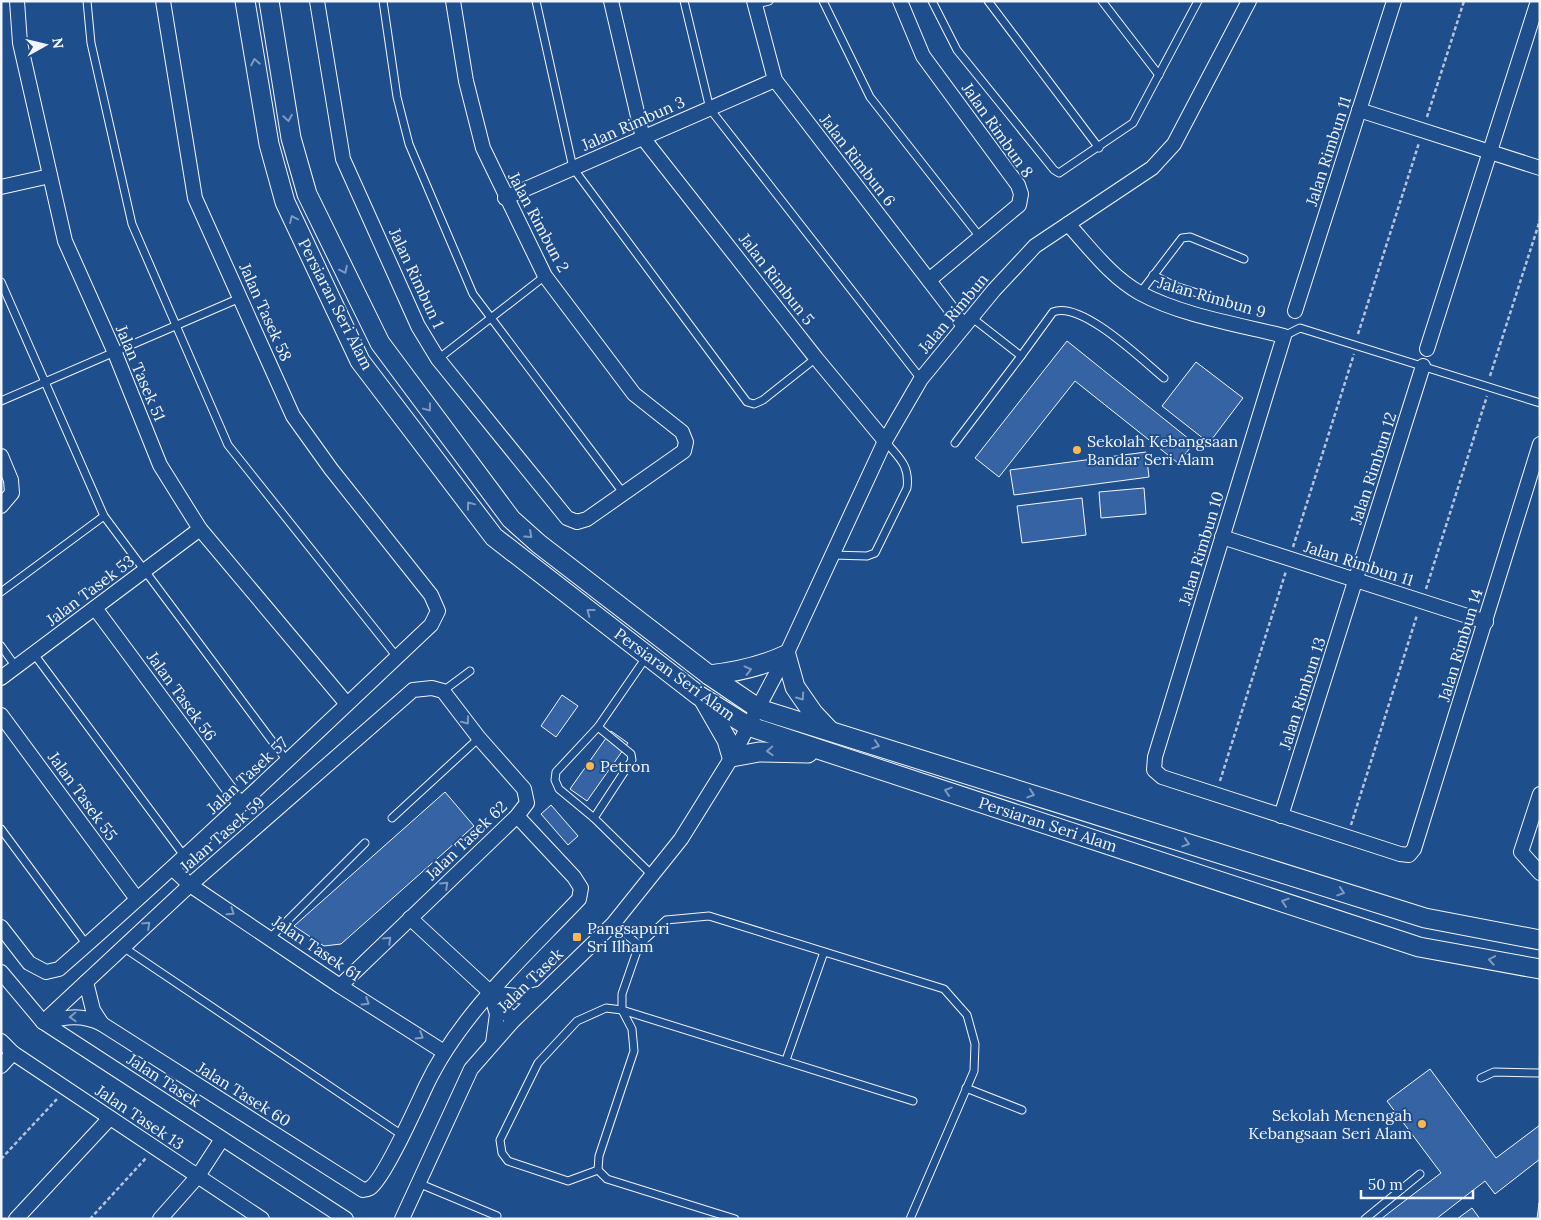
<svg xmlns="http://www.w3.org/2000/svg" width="1541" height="1220" viewBox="0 0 1541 1220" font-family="Lora,serif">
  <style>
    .building { fill: #3563a3; stroke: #f2f6ff }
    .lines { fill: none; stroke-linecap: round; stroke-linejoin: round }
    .lane-casing { stroke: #f2f6ff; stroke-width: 9 }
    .street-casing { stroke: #f2f6ff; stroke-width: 16 }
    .secondary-casing { stroke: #f2f6ff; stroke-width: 21 }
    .path { stroke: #b3c4dc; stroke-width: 2.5; stroke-dasharray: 4 2.5; stroke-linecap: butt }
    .lane { stroke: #1f4e8c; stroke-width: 7 }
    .street { stroke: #1f4e8c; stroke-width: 14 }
    .secondary { stroke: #1f4e8c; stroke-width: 19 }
    .oneway { stroke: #7e9ac0 }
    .poi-dot { fill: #ffb74d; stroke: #1f4e8c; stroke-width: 2 }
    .labels { text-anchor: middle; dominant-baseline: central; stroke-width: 4; stroke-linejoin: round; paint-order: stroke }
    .street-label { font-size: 16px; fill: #f2f6ff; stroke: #1f4e8c }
    .poi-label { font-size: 16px; fill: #f2f6ff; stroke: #1f4e8c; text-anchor: start }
  </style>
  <rect width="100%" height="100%" fill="#1f4e8c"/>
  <g class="building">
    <path d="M1067,341L1194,443L1178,463L1075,381L999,477L975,458Z"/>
    <path d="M1196,362L1243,398L1209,443L1162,406Z"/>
    <path d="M1146,452L1149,477L1014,495L1010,470Z"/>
    <path d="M1144,488L1146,514L1101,518L1099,492Z"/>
    <path d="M1082,498L1086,535L1022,543L1017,506Z"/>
    <path d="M562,695L578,706L556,737L541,726Z"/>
    <path d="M611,731L628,743L587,801L570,789Z"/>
    <path d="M445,792L474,826L341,944L324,946L294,926Z"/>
    <path d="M551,805L578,836L568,845L541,814Z"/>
    <path d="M1430,1069L1496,1158L1540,1125V1159L1495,1194L1485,1181L1436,1219H1381L1441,1173L1387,1101Z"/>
    <path d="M1539,1203L1540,1219H1537Z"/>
    <path d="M1472,1208L1480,1219H1457Z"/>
  </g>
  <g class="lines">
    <g class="lane-casing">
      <g id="lane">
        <path d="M87,1L91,43L132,224L228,445L397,657"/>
        <path d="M383,1L397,97L409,144L473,294L624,494"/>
        <path d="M536,1L573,168L747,402L754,404L763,400L816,358"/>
        <path d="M684,1L710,109L921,379"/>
        <path d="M823,1L870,97L980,237"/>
        <path d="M932,1L957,50L1054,170L1059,173L1133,123L1198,1"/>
        <path d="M988,1L1099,148"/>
        <path d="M1102,1L1159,75"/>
        <path d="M754,5L769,1"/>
        <path d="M1153,275L1175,286L1216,299"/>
        <path d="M1,282L104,516L287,761"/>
        <path d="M1140,293L1182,238L1190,237L1244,259"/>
        <path d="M1284,336L1300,328L1540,403"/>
        <path d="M1021,356L1053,312C1081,300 1142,360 1164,378"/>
        <path d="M438,359L545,276"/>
        <path d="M1,401L240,298"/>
        <path d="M955,443L1021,356L971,317"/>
        <path d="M832,555L867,556L875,553L907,488C910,465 899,458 885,441"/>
        <path d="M1,592L104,516"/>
        <path d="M1,646L16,667"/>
        <path d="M34,654L185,857"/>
        <path d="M647,656L598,727L556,772L555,780L559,789L594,818L652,875"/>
        <path d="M443,691L470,671"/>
        <path d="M392,818L479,738"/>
        <path d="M594,818L632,760L631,754L598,727"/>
        <path d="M1,829L87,945"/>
        <path d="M613,924L639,945L622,994V1010L632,1029L634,1051L599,1156L598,1170L607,1179L735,1219"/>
        <path d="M270,938L365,843"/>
        <path d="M639,945L666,920L709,916L944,989L967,1015L975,1044L974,1071L910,1219"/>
        <path d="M123,947L402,1135"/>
        <path d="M786,1060L824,952"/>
        <path d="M1481,1078L1494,1072L1540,1073"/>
        <path d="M966,1088L1022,1110"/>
        <path d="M598,1170L568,1181L508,1161L502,1153L500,1140L538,1063L577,1021L606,1008L622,1010L913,1101"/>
        <path d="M418,1183L497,1216"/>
        <path d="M1365,1219L1420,1174"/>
      </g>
    </g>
    <g class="street-casing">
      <g id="street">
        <path d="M17,1L20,43L65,241L115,353L160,465L200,529L347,704"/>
        <path d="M317,1L343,159L418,326L438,359L567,518L577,522L587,519L684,451L686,442L682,432L634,394L545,276L483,148L466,81L453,1"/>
        <path d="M611,1L643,138L816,358L885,441"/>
        <path d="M754,1L775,80L964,326"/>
        <path d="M900,1L923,56L1018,185L1021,194L1019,205L929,280"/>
        <path d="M1359,110L1540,168"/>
        <path d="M1,187L50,176"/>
        <path d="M505,198L775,80"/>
        <path d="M1068,224C1090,248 1111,277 1140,293C1180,315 1240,325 1284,336L1155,757L1154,770L1162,777L1400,854L1409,855L1414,849L1540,444"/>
        <path d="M1295,311L1394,1"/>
        <path d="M1427,349L1538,1"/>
        <path d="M1,456L11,480L12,493L1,506"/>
        <path d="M1222,537L1486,622"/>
        <path d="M95,608L241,805"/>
        <path d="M1,678L200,529"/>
        <path d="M1,715L137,899"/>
        <path d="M1540,794L1521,852L1540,873"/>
        <path d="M1281,816L1423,366"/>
        <path d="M173,869L190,885L340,986L444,1052"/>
        <path d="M410,918L491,993L513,1021"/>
        <path d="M1,927L29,963L46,972L59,969C186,858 308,741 431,625L438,611L431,595L331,469L293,416L195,198L163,1"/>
        <path d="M1,972L43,1022L346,1219"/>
        <path d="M86,982L93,1010L102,1024"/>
        <path d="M491,993L525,997L542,993"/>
        <path d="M492,998L497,1014L493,1043"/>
        <path d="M43,1022L190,885L413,690L432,688L443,691L479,738L524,789L527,803L517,816L340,986"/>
        <path d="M43,1022C66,1017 81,1014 102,1024L363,1190C365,1190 368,1189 370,1188C384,1179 417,1105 426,1086C460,1014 525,956 579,899L581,888L574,877L517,816"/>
        <path d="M1,1041L13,1053L262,1219"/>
        <path d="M1,1066L13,1053"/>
        <path d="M16,1219L110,1118"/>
        <path d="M160,1219L198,1176L222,1139"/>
        <path d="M402,1219L471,1069L513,1021L613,924L681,839L732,757L786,655L885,441L921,379L994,290L1035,246L1152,168L1174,144L1249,1"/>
      </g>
    </g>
    <g class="secondary-casing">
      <g id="secondary">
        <path d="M245,1L269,144L285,202L360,361L494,537L698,695L748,726L1419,947L1540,969"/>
        <path d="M269,1L291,138L307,194L380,343L511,519L539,544L709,675L759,709L1425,918L1540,940"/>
        <path d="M709,675C737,672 760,667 786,655L795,687L813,713L829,730"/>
        <path d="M704,700L727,740L732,757L759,752L808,753"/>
      </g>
    </g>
    <g class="path">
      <path d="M1427,117L1464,1"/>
      <path d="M1358,334L1419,143"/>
      <path d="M1490,376L1540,220"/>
      <path d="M1293,547L1354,354"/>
      <path d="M1426,589L1487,396"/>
      <path d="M1220,781L1286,571"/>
      <path d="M1351,825L1417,615"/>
      <path d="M1,1159L57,1099"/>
      <path d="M90,1219L146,1158"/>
    </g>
    <use href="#lane" class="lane"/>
    <use href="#street" class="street"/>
    <use href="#secondary" class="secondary"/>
  </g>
  <defs><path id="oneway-chevron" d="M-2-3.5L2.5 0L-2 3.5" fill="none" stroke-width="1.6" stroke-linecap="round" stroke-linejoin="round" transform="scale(1.25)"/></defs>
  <g class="oneway">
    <use href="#oneway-chevron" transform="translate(255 62) rotate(-100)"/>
    <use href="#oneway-chevron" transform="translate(288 118) rotate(81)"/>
    <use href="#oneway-chevron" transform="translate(293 219) rotate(-115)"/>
    <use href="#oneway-chevron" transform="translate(344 270) rotate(64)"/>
    <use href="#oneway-chevron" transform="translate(428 408) rotate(53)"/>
    <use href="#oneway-chevron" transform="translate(470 505) rotate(-127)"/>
    <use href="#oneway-chevron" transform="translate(529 535) rotate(42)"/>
    <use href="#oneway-chevron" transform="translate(590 612) rotate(-143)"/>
    <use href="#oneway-chevron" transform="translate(748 670) rotate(-14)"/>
    <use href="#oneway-chevron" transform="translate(801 697) rotate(55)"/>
    <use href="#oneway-chevron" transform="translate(466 721) rotate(52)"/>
    <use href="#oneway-chevron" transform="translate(876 745) rotate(18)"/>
    <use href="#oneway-chevron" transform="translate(770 751) rotate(177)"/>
    <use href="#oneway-chevron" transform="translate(948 791) rotate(-162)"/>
    <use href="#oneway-chevron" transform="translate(1031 794) rotate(18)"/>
    <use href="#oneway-chevron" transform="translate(1186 843) rotate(18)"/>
    <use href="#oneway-chevron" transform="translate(445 885) rotate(-44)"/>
    <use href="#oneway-chevron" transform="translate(1341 892) rotate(18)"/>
    <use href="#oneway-chevron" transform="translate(1285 902) rotate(-162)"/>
    <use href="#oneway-chevron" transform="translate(231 912) rotate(34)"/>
    <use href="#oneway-chevron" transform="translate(147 925) rotate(-43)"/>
    <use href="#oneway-chevron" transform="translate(388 940) rotate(-44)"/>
    <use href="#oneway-chevron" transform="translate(1492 960) rotate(-170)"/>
    <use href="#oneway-chevron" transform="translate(366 1002) rotate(32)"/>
    <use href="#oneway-chevron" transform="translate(73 1017) rotate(178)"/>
    <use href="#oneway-chevron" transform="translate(420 1036) rotate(32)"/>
  </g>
  <g class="poi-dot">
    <circle cx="1077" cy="450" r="5"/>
    <circle cx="590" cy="766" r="5"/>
    <rect x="572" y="932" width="10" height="10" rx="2.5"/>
    <circle cx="1422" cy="1124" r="5"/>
  </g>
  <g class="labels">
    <g class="street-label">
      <text transform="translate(633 123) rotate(-24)">Jalan Rimbun 3</text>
      <text transform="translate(998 130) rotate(55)">Jalan Rimbun 8</text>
      <text transform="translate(1328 151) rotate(-72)">Jalan Rimbun 11</text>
      <text transform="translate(858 160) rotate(52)">Jalan Rimbun 6</text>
      <text transform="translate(539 222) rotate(62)">Jalan Rimbun 2</text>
      <text transform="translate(417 278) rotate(65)">Jalan Rimbun 1</text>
      <text transform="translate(777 279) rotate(52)">Jalan Rimbun 5</text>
      <text transform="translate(1212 297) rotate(16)">Jalan Rimbun 9</text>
      <text transform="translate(336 304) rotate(63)">Persiaran Seri Alam</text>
      <text transform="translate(266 312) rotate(66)">Jalan Tasek 58</text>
      <text transform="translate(953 313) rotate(-50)">Jalan Rimbun</text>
      <text transform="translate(141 373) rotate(67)">Jalan Tasek 51</text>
      <text transform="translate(1373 468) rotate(-72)">Jalan Rimbun 12</text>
      <text transform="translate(1201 548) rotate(-73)">Jalan Rimbun 10</text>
      <text transform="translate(1359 563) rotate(18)">Jalan Rimbun 11</text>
      <text transform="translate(90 590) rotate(-37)">Jalan Tasek 53</text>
      <text transform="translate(1460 645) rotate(-73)">Jalan Rimbun 14</text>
      <text transform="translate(675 674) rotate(36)">Persiaran Seri Alam</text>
      <text transform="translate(1302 693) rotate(-72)">Jalan Rimbun 13</text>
      <text transform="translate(182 696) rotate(54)">Jalan Tasek 56</text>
      <text transform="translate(247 775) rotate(-43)">Jalan Tasek 57</text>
      <text transform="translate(83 796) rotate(54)">Jalan Tasek 55</text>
      <text transform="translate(1048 824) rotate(18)">Persiaran Seri Alam</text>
      <text transform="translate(222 834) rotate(-41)">Jalan Tasek 59</text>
      <text transform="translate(466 840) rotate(-44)">Jalan Tasek 62</text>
      <text transform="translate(317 948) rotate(34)">Jalan Tasek 61</text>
      <text transform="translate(530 980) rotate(-44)">Jalan Tasek</text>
      <text transform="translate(164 1080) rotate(33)">Jalan Tasek</text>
      <text transform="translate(244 1094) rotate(32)">Jalan Tasek 60</text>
      <text transform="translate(140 1117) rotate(34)">Jalan Tasek 13</text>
    </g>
    <g class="poi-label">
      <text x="1087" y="441">Sekolah Kebangsaan<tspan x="1087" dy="18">Bandar Seri Alam</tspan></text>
      <text x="600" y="766">Petron</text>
      <text x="587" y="928">Pangsapuri<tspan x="587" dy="18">Sri Ilham</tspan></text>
      <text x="1412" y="1115" text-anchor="end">Sekolah Menengah<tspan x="1412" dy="18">Kebangsaan Seri Alam</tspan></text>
    </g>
  </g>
  <rect width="1541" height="1220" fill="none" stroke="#f2f6ff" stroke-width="5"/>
  <g transform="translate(45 45) rotate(82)" stroke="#1f4e8c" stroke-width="4" paint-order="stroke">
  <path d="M0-4L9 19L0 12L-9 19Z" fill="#f2f6ff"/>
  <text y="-8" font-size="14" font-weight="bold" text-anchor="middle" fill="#f2f6ff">N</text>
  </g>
  <path d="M1361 1190v8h112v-8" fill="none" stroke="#f2f6ff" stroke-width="2.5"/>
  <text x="1368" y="1190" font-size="15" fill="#f2f6ff" stroke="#1f4e8c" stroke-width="4" paint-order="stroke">50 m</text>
</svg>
